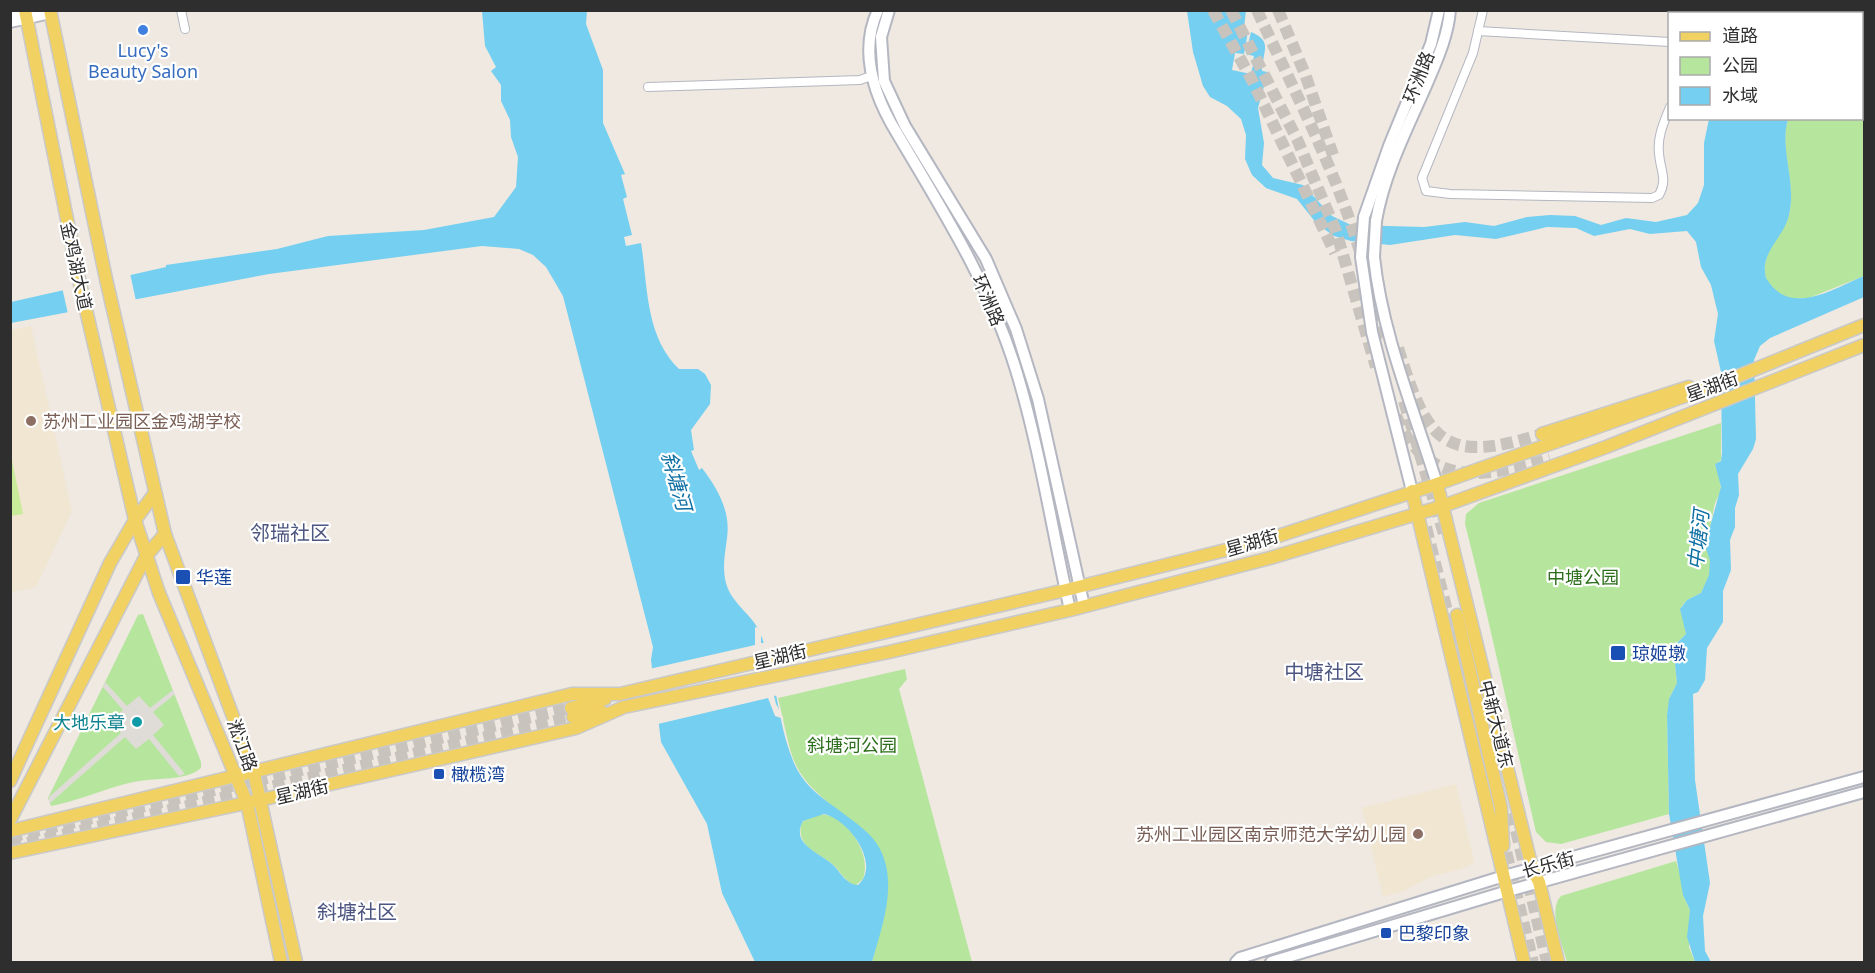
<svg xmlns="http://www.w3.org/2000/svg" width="1875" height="973" viewBox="0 0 1875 973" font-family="'Noto Sans','Noto Sans SC',sans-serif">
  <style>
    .education { fill: #f0e6d1 }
    .green { fill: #b6e59e }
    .pitch { fill: #c9ec9a }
    .plaza { fill: #dfdcd8 }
    .water { fill: #75cff0; fill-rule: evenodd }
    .pier { fill: #efe9e1 }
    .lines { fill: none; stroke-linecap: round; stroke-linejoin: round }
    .primary-tunnel { stroke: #c8c4bd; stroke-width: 12; stroke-dasharray: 12 6; stroke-linecap: butt }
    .street-casing { stroke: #b4b7c1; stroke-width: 10 }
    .secondary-casing { stroke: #b4b7c1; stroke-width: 14 }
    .primary-casing { stroke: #c9c9c9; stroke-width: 15 }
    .street { stroke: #fff; stroke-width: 8 }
    .secondary { stroke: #fff; stroke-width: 10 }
    .primary { stroke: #f2d163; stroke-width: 12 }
    .secondary-bridge-casing { stroke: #b4b7c1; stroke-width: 14; stroke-linecap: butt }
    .secondary-bridge { stroke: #fff; stroke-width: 10 }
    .shop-dot { fill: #3f7fe0; stroke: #fff; stroke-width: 2 }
    .education-dot { fill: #8d6e63; stroke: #fff; stroke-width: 2 }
    .transit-dot { fill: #1a4fb4; stroke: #fff; stroke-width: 2 }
    .culture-dot { fill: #0f9aa8; stroke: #fff; stroke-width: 2 }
    .labels { text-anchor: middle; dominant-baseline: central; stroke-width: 4.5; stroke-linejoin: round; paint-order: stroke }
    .shop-label { font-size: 18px; fill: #366cbe; stroke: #fff }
    .street-label { font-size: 18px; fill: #2e2e2e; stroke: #fff }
    .education-label { font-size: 18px; fill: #785e54; stroke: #fff; text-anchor: start }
    .transit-label { font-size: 18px; fill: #164399; stroke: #fff; text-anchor: start }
    .park-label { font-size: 18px; fill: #2c6e1b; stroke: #fff }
    .culture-label { font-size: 18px; fill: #0d838f; stroke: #fff; text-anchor: end }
    .water-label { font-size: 20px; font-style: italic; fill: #0d6fa3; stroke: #fff }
    .neighbourhood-label { font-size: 20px; fill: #4d5680; stroke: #fff }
  </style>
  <rect width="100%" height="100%" fill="#efe9e1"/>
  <g class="education">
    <path d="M31,326L72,511L36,587L11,592V330Z"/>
    <path d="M1456,784L1474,861L1468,867L1430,877L1406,890L1383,897L1362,808Z"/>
  </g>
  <g class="green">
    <path d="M1797,11H1855L1856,13H1798Z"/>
    <path d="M1862,35L1864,46V276L1809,298L1789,299C1778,294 1766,285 1765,273C1762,248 1787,232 1790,210C1795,179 1779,148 1788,119L1862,118Z"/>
    <path d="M1721,423V460L1715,465L1720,478L1721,491L1715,503L1707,541L1711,566L1709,576L1701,593L1687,600L1681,607L1686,634L1677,643L1679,653L1675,664L1677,683L1670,697L1667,715L1669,814L1561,844L1546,842L1536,832C1512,729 1491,626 1465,524L1466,514L1479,503Z"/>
    <path d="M143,614L201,762V768C187,780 163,778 147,780C115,783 84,800 51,806L48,798L138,615Z"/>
    <path d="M905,669L907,679L899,689L972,962H872C887,906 905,853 845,816L843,823C857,837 870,858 863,879L855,886C844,881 840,870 831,863C817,852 797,847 801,824C811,811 827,812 840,821L843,814C787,772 794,761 778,698Z"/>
    <path d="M1676,861L1682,880L1683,895L1690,910L1689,947L1695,962H1567C1563,945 1547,910 1561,896Z"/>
  </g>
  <path class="pitch" d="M10,451L23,514L11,516H10Z"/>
  <path class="plaza" d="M105,682L127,706L139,696L150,708L173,690L175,694L153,712L164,725L153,735L185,774L179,776L149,739L136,749L125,737L49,804V797L121,733L111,720L123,710L103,687Z"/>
  <g class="water">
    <path d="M1246,10L1244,29L1248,31L1244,54L1235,53L1232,70L1251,74L1253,65L1262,66V71L1268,72L1258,108L1264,143L1262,165L1273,178L1303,185L1332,216L1351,225L1424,227L1465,222L1494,226L1527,217L1550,215L1575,216L1601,225L1626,218L1656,222L1687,215L1698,203L1704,185V143L1709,119H1788C1779,150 1797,181 1789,215C1784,238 1759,252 1766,278C1790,318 1832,289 1864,276V297L1770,338L1760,346L1754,360L1756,439L1753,449L1738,474L1739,495L1735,508V527L1730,540L1731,570L1723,591V622L1707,648L1705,680L1698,692L1693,694L1695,780L1710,883L1703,916L1705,951L1711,962H1695L1687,937L1690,910L1683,895L1669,814L1667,715L1669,699L1677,683L1675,664L1679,653L1677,643L1686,634L1680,609L1687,600L1701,593L1709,575L1710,561L1705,545L1721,487L1715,464L1721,461L1722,453L1721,372L1714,341L1718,314L1711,285L1701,267L1696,242L1687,231L1650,234L1630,229L1594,236L1576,228L1547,227L1496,239L1455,235L1390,245L1351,241L1334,236L1317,224L1297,199L1266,188L1252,175L1245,159L1246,135L1241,119L1227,106L1210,97L1203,86L1193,52L1187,11Z"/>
    <path d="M1722,10H1797L1798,13H1721Z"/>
    <path d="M482,11H587L586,24L603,70V123L625,174L621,175L627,197L623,199L632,235L624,237L626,246L641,243C648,286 645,336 679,369H698L705,374L711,385L710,404L691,430L694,450L691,451L699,470L702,468C717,488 731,511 727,538C725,554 722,567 726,583C732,605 753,614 761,635C776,675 777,719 792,758C800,781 817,795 836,808C850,819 867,829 877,844C900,880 882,926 872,962H755L722,893L707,824L661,742L651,660L653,647L563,296L546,267L533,255L519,249L482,246L269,274L11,323V302L166,267V265L277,249L328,236L424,230L494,217L516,187L518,157L511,137L510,120L501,101V85L491,71L496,67L485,46ZM824,814C848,819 882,864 858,885C845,884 841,872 832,864C820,853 790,844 803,821Z"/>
    <path d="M1251,32C1270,40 1265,48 1263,62L1253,60L1254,56L1246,54Z"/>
  </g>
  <g class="pier">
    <path d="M130,273L136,301L68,314L62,287Z"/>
    <path d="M755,627L761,629V643H766L780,695L774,696L776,704L784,719L775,716L768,698L658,724L649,669L755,645Z"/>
  </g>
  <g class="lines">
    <g class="primary-tunnel">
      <path d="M1213,10L1252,80L1335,253"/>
      <path d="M1231,10L1297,139L1336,231L1376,367"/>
      <path d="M1257,10C1294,91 1336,170 1361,255"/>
      <path d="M1278,10L1305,74L1333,155"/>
      <path d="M1367,274L1385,338"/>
      <path d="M1398,348C1427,440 1441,466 1542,434"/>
      <path d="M1404,401L1444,534"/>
      <path d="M1396,416C1428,490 1484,477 1550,459"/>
      <path d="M1426,527L1482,751"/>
      <path d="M1512,813L1547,962"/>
      <path d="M1502,835L1533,962"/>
      <path d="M10,837L571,708"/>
      <path d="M10,847L573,717"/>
    </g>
    <g class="street-casing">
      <g id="street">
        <path d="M181,10L185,29"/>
        <path d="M1483,10L1473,53L1422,178L1426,191L1450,194L1652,198L1659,195C1668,179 1660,170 1659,153C1657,137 1664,122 1670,107"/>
        <path d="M1682,10V14"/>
        <path d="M1478,31L1670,42"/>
        <path d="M648,87L860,80L871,76"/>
      </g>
    </g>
    <g class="secondary-casing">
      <g id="secondary">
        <path d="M878,10C858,53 875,98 898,135C943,211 990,285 1016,370C1040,449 1052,530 1070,610"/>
        <path d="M889,10L881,37L884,81L905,126L986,259L1016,329L1038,399L1084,606"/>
        <path d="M1863,10L1864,19"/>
        <path d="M10,13L23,10"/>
        <path d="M10,22L50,13"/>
        <path d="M1364,217L1389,146L1431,44L1439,10"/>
        <path d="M1376,221C1384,174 1407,129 1426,86C1436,62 1448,37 1450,10"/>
        <path d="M1361,257L1372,332L1412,491"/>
        <path d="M1374,257C1382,334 1414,410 1437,484"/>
        <path d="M1236,962L1240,958L1504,876L1864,777"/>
        <path d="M1271,962L1508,891L1864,792"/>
      </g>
    </g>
    <g class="primary-casing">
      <g id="primary">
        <path d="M25,10L80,284L135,520L159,593L247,803L281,962"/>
        <path d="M50,10L106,279L165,534L254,773L296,962"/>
        <path d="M1542,434L1689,387"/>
        <path d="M1437,484L1532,868L1539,882L1558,962"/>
        <path d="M1412,491L1524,962"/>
        <path d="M1457,615L1501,808L1503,846"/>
        <path d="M571,708L605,699"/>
        <path d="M573,717L601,711"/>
        <path d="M10,781L110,563L135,520L155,493"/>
        <path d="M10,820L146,556L165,534"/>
        <path d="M10,831L572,694H620L1066,590L1266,540L1437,484L1716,385L1864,325"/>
        <path d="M10,853L260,800L576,728L624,707L889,652L1070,610L1270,558L1443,506L1606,447L1864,345"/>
      </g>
    </g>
    <use href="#street" class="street"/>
    <use href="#secondary" class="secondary"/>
    <use href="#primary" class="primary"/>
    <g class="secondary-bridge-casing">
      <g id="secondary-bridge">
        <path d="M1361,257L1364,217"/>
        <path d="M1374,257L1376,221"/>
      </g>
    </g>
    <use href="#secondary-bridge" class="secondary-bridge"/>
  </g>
  <circle class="shop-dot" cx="143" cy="30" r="6"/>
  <g class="education-dot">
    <circle cx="31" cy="421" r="6"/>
    <circle cx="1418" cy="834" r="6"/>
  </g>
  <g class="transit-dot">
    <rect x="175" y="569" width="16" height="16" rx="3"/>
    <rect x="1610" y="645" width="16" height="16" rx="3"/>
    <rect x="433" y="768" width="12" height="12" rx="3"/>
    <rect x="1380" y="927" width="12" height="12" rx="3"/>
  </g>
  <circle class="culture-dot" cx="137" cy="722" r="6"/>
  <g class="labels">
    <g class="shop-label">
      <text x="143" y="50">Lucy's<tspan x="143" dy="21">Beauty Salon</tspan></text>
    </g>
    <g class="street-label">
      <text transform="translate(1418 77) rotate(-68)">环洲路</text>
      <text transform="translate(77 266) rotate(78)">金鸡湖大道</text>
      <text transform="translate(989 300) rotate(67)">环洲路</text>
      <text transform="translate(1712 386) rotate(-20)">星湖街</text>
      <text transform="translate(1252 542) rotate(-16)">星湖街</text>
      <text transform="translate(780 656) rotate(-13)">星湖街</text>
      <text transform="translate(1497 724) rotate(76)">中新大道东</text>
      <text transform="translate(243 745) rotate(70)">淞江路</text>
      <text transform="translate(302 791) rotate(-13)">星湖街</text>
      <text transform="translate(1548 864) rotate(-15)">长乐街</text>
    </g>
    <g class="education-label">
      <text x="43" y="421">苏州工业园区金鸡湖学校</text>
      <text x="1406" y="834" text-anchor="end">苏州工业园区南京师范大学幼儿园</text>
    </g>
    <g class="transit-label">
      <text x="196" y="577">华莲</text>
      <text x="1632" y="653">琼姬墩</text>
      <text x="451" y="774">橄榄湾</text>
      <text x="1398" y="933">巴黎印象</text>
    </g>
    <g class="park-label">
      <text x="1583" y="577">中塘公园</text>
      <text x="852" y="745">斜塘河公园</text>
    </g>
    <g class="culture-label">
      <text x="125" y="722">大地乐章</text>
    </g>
    <g class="water-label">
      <text transform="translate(677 481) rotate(74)">斜塘河</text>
      <text transform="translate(1698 540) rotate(-84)">中塘河</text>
    </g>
    <g class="neighbourhood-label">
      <text x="290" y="532">邻瑞社区</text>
      <text x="1324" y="671">中塘社区</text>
      <text x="357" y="911">斜塘社区</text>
    </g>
  </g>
  <rect width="1875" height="973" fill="none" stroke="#2e2e2e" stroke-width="24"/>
  <rect x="1668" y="12" width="195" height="108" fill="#ffffff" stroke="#ababab" stroke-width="1.5"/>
  <rect x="1680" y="32" width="30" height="9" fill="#f2d163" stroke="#ababab" stroke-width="1.5"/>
  <text x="1722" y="42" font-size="18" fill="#2e2e2e">道路</text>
  <rect x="1680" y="57" width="30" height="18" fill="#b6e59e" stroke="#ababab" stroke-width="1.5"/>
  <text x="1722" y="72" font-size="18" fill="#2e2e2e">公园</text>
  <rect x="1680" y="87" width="30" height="18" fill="#75cff0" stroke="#ababab" stroke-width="1.5"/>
  <text x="1722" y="102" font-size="18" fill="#2e2e2e">水域</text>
</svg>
